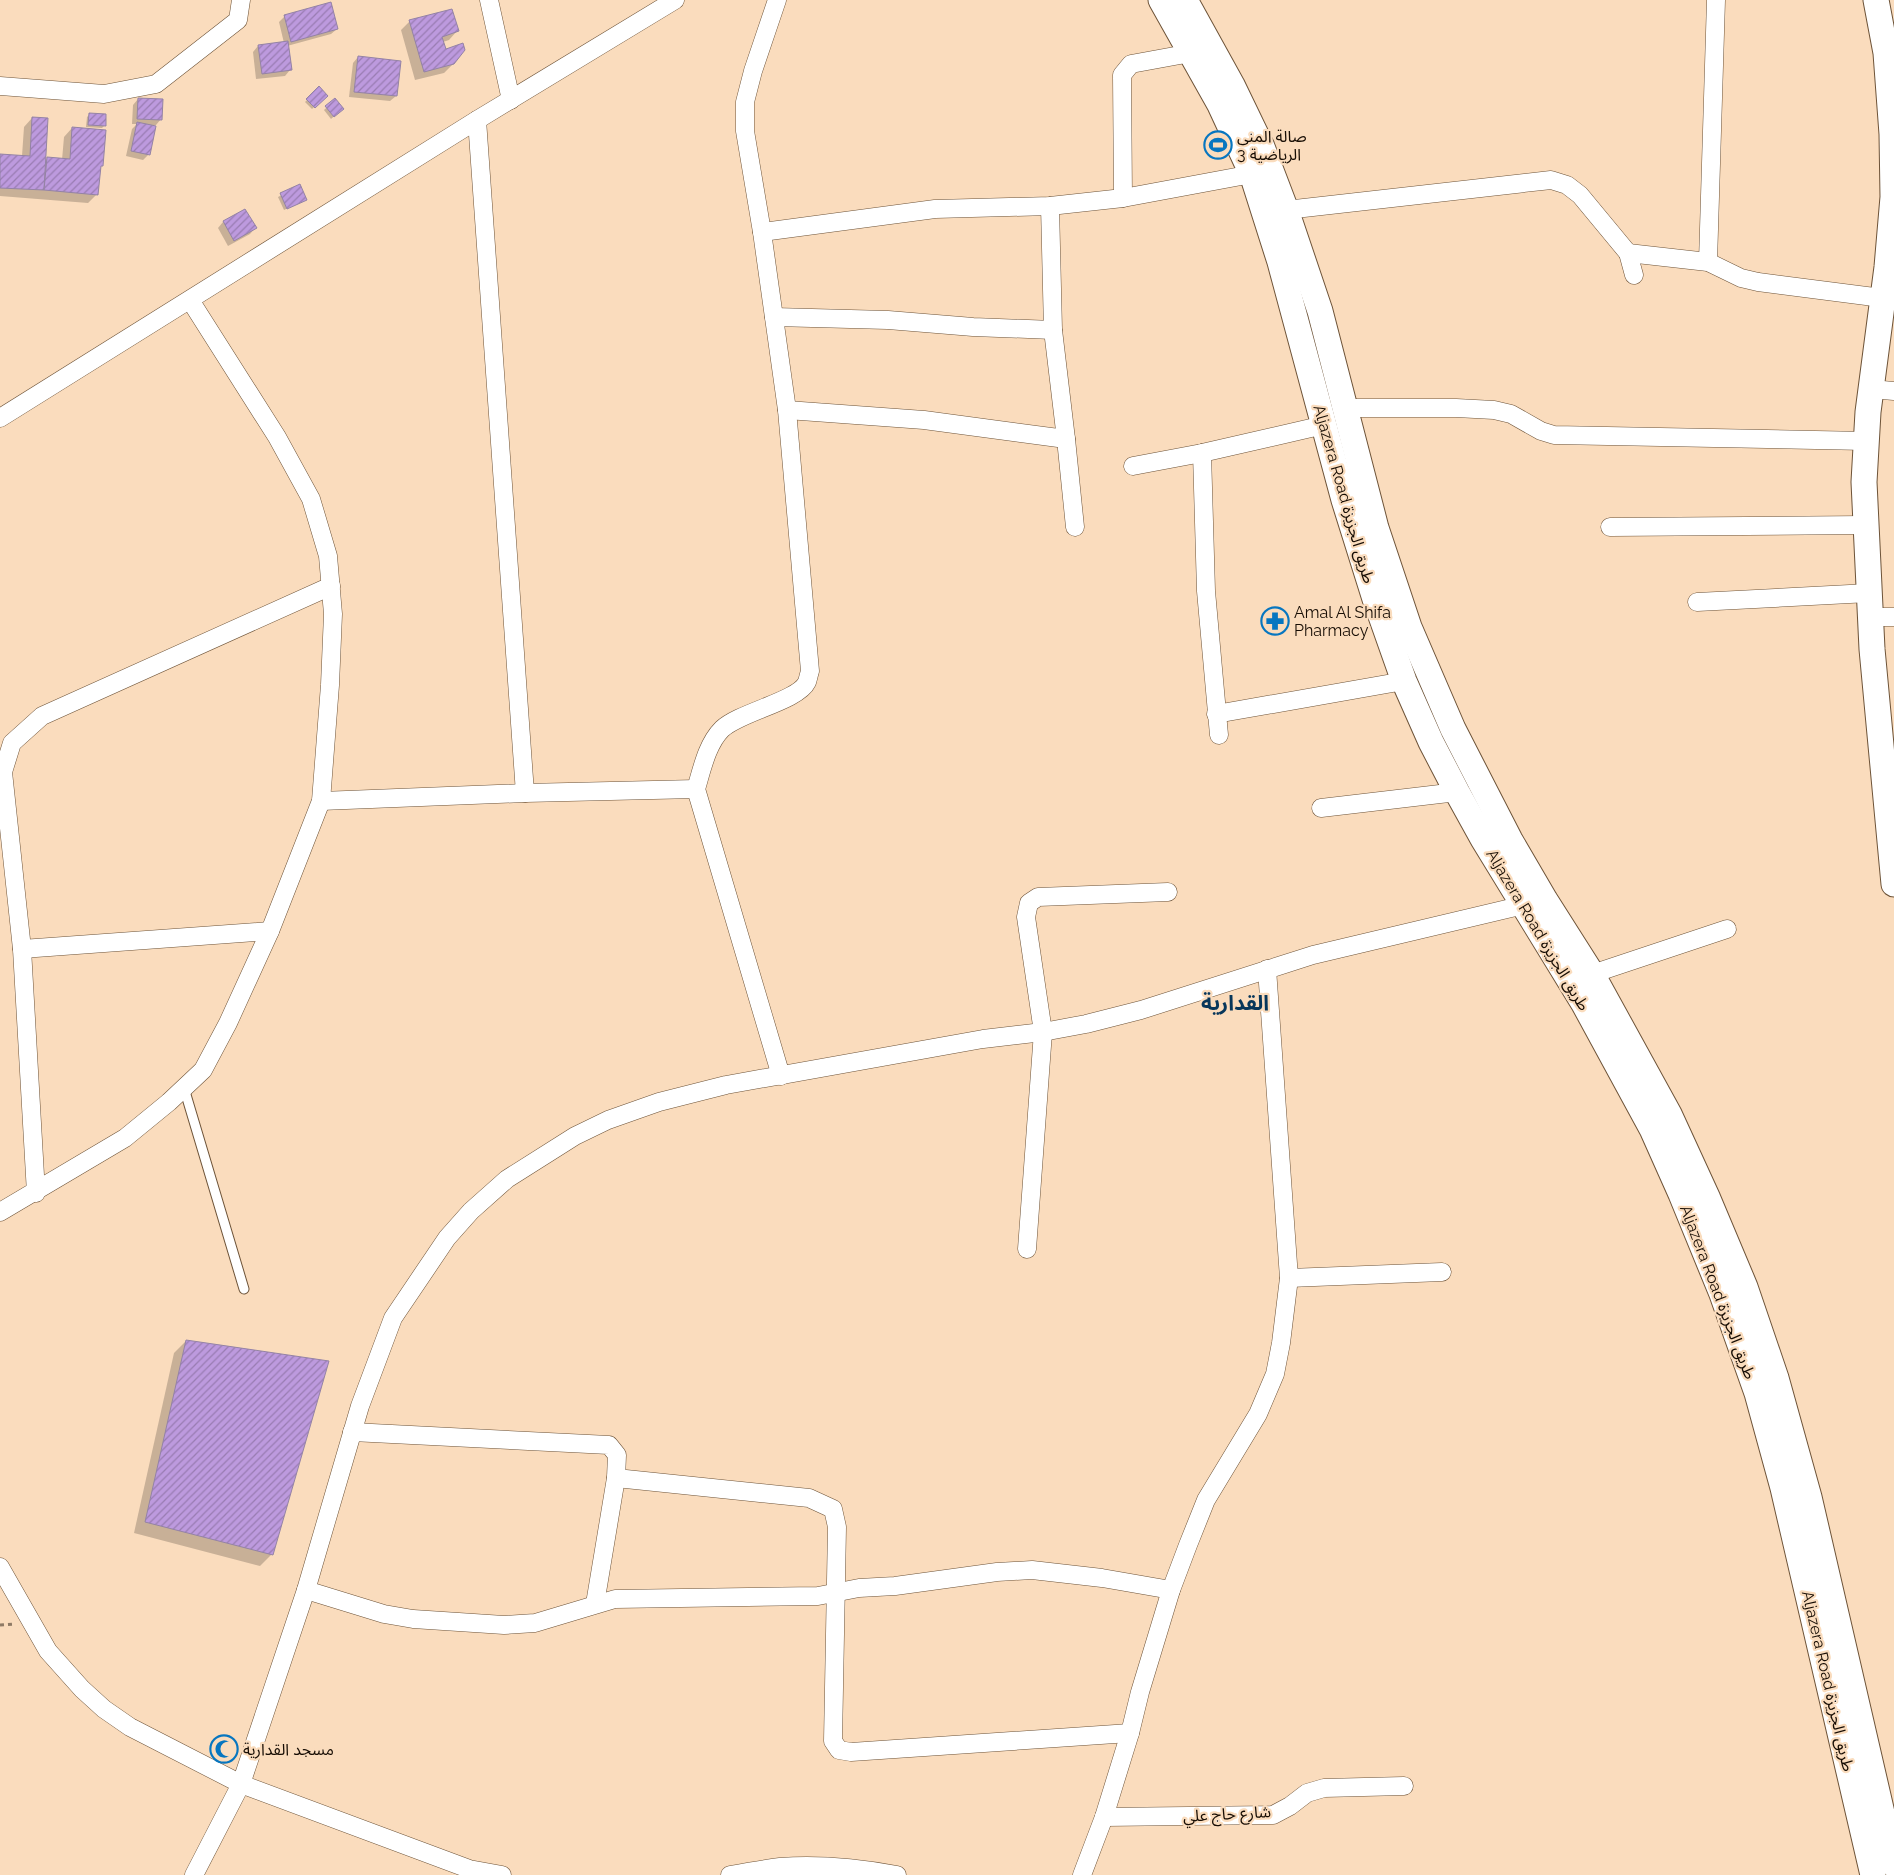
<svg xmlns="http://www.w3.org/2000/svg" width="1894" height="1875" viewBox="0 0 1894 1875" font-family="Raleway,'Noto Sans Arabic',sans-serif">
  <style>
    .shadow { fill: #0003 }
    .building { fill: url(#building-hatch); stroke: #9483a5 }
    .lines { fill: none; stroke-linecap: round; stroke-linejoin: round }
    .lane-casing { stroke: #6d5338; stroke-width: 11 }
    .street-casing { stroke: #6d5338; stroke-width: 19 }
    .secondary-casing { stroke: #6d5338; stroke-width: 27 }
    .path { stroke: #8e7a65; stroke-width: 3; stroke-dasharray: 4 4; stroke-linecap: butt }
    .lane { stroke: #fff; stroke-width: 9 }
    .street { stroke: #fff; stroke-width: 18 }
    .secondary { stroke: #fff; stroke-width: 25 }
    .labels { text-anchor: middle; dominant-baseline: central; stroke-width: 4.5; stroke-linejoin: round; paint-order: stroke }
    .poi-label { font-size: 16px; fill: #170d04; stroke: #fadcbd; text-anchor: start }
    .street-label { font-size: 16px; fill: #170d04; stroke: #fadcbd }
    .district-label { font-size: 21px; font-weight: bold; fill: #07365a; stroke: #fadcbd }
  </style>
  <defs>
    <pattern id="building-hatch" width="6" height="6" patternUnits="userSpaceOnUse" patternTransform="scale(1.25)"><rect width="6" height="6" fill="#bd9ade"/><path d="M-1 1l2-2M0 6l6-6M5 7l2-2" fill="none" stroke="#997cb2"/></pattern>
  </defs>
  <rect width="100%" height="100%" fill="#fadcbd"/>
  <g class="shadow">
    <path d="M285,16L337,29L331,34L287,46L290,70L285,76L256,79L253,52L258,46L284,43L279,22Z"/>
    <path d="M410,21L457,31L449,40L443,42L453,64L444,73L415,80L401,30Z"/>
    <path d="M358,57L396,96L390,101L349,97L353,63Z"/>
    <path d="M319,88L326,96L312,109L305,102Z"/>
    <path d="M138,99L161,119L156,125H149V154L143,160L126,156L132,129L137,124H132L133,105Z"/>
    <path d="M335,100L342,109L331,119L324,110Z"/>
    <path d="M89,115L105,125L102,128L86,127L87,117Z"/>
    <path d="M32,118L44,162L48,158L62,160L64,137L72,128L102,165L99,168L97,194L88,203L0,196V155L22,156L24,127Z"/>
    <path d="M299,186L305,200L284,210L278,197Z"/>
    <path d="M245,210L255,228L250,234L228,246L218,228L223,222Z"/>
    <path d="M186,1341L272,1554L260,1566L134,1533L174,1353Z"/>
  </g>
  <g class="building">
    <path d="M331,2L338,29L291,42L284,15Z"/>
    <path d="M452,9L459,31L442,37L446,49L463,43L465,50L454,64L424,72L409,20Z"/>
    <path d="M288,41L292,70L262,74L258,45Z"/>
    <path d="M358,56L401,61L397,96L354,92Z"/>
    <path d="M319,86L328,96L315,108L306,99Z"/>
    <path d="M138,98L163,99L162,120L137,119Z"/>
    <path d="M335,98L344,109L334,117L325,106Z"/>
    <path d="M89,113L106,114V126L88,125Z"/>
    <path d="M32,117L48,118L44,190L0,188V154L30,156Z"/>
    <path d="M137,122L156,126L150,155L131,151Z"/>
    <path d="M72,127L106,130L103,166H101L98,195L44,190L47,157L70,159Z"/>
    <path d="M300,184L307,200L287,209L280,193Z"/>
    <path d="M245,209L257,228L234,241L223,221Z"/>
    <path d="M186,1340L329,1361L273,1555L145,1522Z"/>
  </g>
  <g class="lines">
    <g class="lane-casing">
      <path id="lane" d="M184,1088L244,1289"/>
    </g>
    <g class="street-casing">
      <g id="street">
        <path d="M489,0L511,100"/>
        <path d="M777,0L753,71L745,102V131L762,232L787,410L810,671C809,674 808,679 807,682C798,701 740,712 722,729C707,744 702,769 696,789L781,1076"/>
        <path d="M0,86L104,94L156,84L238,20L241,0"/>
        <path d="M477,120L525,793"/>
        <path d="M1123,198L1122,75L1131,64L1191,53"/>
        <path d="M1050,206L1053,330L1066,439L1075,527"/>
        <path d="M1286,210L1551,180L1567,185L1580,195L1628,253L1634,275"/>
        <path d="M762,232L935,209L1050,206L1123,198L1252,174"/>
        <path d="M1628,253L1708,262L1741,278L1758,282L1882,298"/>
        <path d="M1708,262L1716,0"/>
        <path d="M774,317L888,320L973,327L1053,330"/>
        <path d="M1871,389L1894,391"/>
        <path d="M1346,408H1456L1494,410L1511,414L1541,431L1554,435L1866,441"/>
        <path d="M787,410L924,420L1066,439"/>
        <path d="M0,418L477,120L675,0"/>
        <path d="M1202,453L1206,591L1219,735"/>
        <path d="M1133,466L1202,453L1324,425"/>
        <path d="M1610,527L1865,525"/>
        <path d="M1697,602L1869,593"/>
        <path d="M1870,617H1894"/>
        <path d="M1216,714L1404,681"/>
        <path d="M321,801L525,793L696,789"/>
        <path d="M1321,808L1457,792"/>
        <path d="M22,949L270,931"/>
        <path d="M1592,974L1727,929"/>
        <path d="M36,1193L22,949L3,772L12,743L42,716L331,586"/>
        <path d="M0,1212L125,1138L169,1102L203,1070L228,1023L270,931L321,801L330,685L333,614L328,556L311,499L277,437L190,300"/>
        <path d="M1027,1249L1043,1032L1026,917L1029,903L1038,897L1168,892"/>
        <path d="M1289,1278L1442,1272"/>
        <path d="M352,1432L609,1445L617,1455L616,1478L595,1604"/>
        <path d="M616,1478L809,1498L833,1509L837,1527L833,1741L839,1750L851,1752L1130,1733"/>
        <path d="M0,1567L48,1651L82,1689L104,1709L130,1727L241,1784L469,1869L502,1875"/>
        <path d="M306,1590L384,1614L413,1619L504,1625L535,1623L615,1599L818,1596L859,1588L895,1586L997,1572L1032,1570L1102,1578L1171,1590"/>
        <path d="M1104,1817L1273,1815L1290,1806L1307,1793L1324,1788L1404,1786"/>
        <path d="M194,1875L241,1784L306,1590L360,1406L393,1318L447,1238L471,1211L507,1179L575,1136L608,1120L659,1102L726,1085L983,1039L1043,1032L1086,1024L1141,1010L1313,955L1532,903"/>
        <path d="M730,1875C747,1872 764,1869 780,1867C819,1864 859,1868 897,1875"/>
        <path d="M1082,1875L1104,1817L1130,1733L1140,1692L1171,1590L1188,1545L1206,1500L1258,1414L1275,1374L1281,1343L1289,1278L1267,969"/>
      </g>
    </g>
    <g class="secondary-casing">
      <g id="secondary">
        <path d="M1161,0L1220,105L1252,174L1280,262L1344,500L1375,599L1404,681L1431,742L1457,792L1483,839L1584,1004L1652,1129L1681,1194L1722,1294L1757,1393L1783,1488L1873,1875"/>
        <path d="M1185,0L1232,85L1262,147L1286,210L1320,311L1376,528L1409,627L1453,729L1510,840L1545,900L1592,974L1669,1114L1708,1199L1745,1287L1776,1378L1809,1497L1894,1865"/>
        <path d="M1876,0L1886,53L1892,134L1893,197L1887,267L1868,412L1864,482L1872,649L1894,884"/>
      </g>
    </g>
    <path class="path" d="M0,1625L14,1624"/>
    <use href="#lane" class="lane"/>
    <use href="#street" class="street"/>
    <use href="#secondary" class="secondary"/>
  </g>
  <defs>
    <g id="stadium-ring" transform="scale(1.4375)"><circle r="9.5" fill="#fadcbd" stroke="#0776c0" stroke-width="1.5"/><path d="M0-5a6.5 5 0 1 0 0 10a6.5 5 0 1 0 0-10ZM-3.5-1.8h7v3.6h-7Z" fill="#0776c0"/></g>
    <g id="pharmacy-ring" transform="scale(1.4375)"><circle r="9.5" fill="#fadcbd" stroke="#0776c0" stroke-width="1.5"/><path d="M-2-6h4v4h4v4h-4v4h-4v-4h-4v-4h4Z" fill="#0776c0"/></g>
    <g id="mosque-ring" transform="scale(1.4375)"><circle r="9.5" fill="#fadcbd" stroke="#0776c0" stroke-width="1.5"/><path d="M3.5-4.9A6 6 0 1 0 3.5 4.9A5 5 0 1 1 3.5-4.9Z" fill="#0776c0"/></g>
  </defs>
  <g fill-rule="evenodd">
    <use href="#stadium-ring" x="1218" y="145"/>
    <use href="#pharmacy-ring" x="1275" y="621"/>
    <use href="#mosque-ring" x="224" y="1749"/>
  </g>
  <g class="labels">
    <g class="poi-label">
      <text x="1237" y="136">صالة المنى<tspan x="1237" dy="18">الرياضية 3</tspan></text>
      <text x="1294" y="612">Amal Al Shifa<tspan x="1294" dy="18">Pharmacy</tspan></text>
      <text x="243" y="1749">مسجد القدارية</text>
    </g>
    <g class="street-label">
      <text transform="translate(1344 494) rotate(74)">Aljazera Road طريق الجزيزة</text>
      <text transform="translate(1538 930) rotate(59)">Aljazera Road طريق الجزيزة</text>
      <text transform="translate(1718 1292) rotate(69)">Aljazera Road طريق الجزيزة</text>
      <text transform="translate(1828 1681) rotate(77)">Aljazera Road طريق الجزيزة</text>
      <text transform="translate(1227 1814) rotate(-3)">شارع حاج علي</text>
    </g>
    <g class="district-label">
      <text x="1235" y="1002">القدارية</text>
    </g>
  </g>
</svg>
